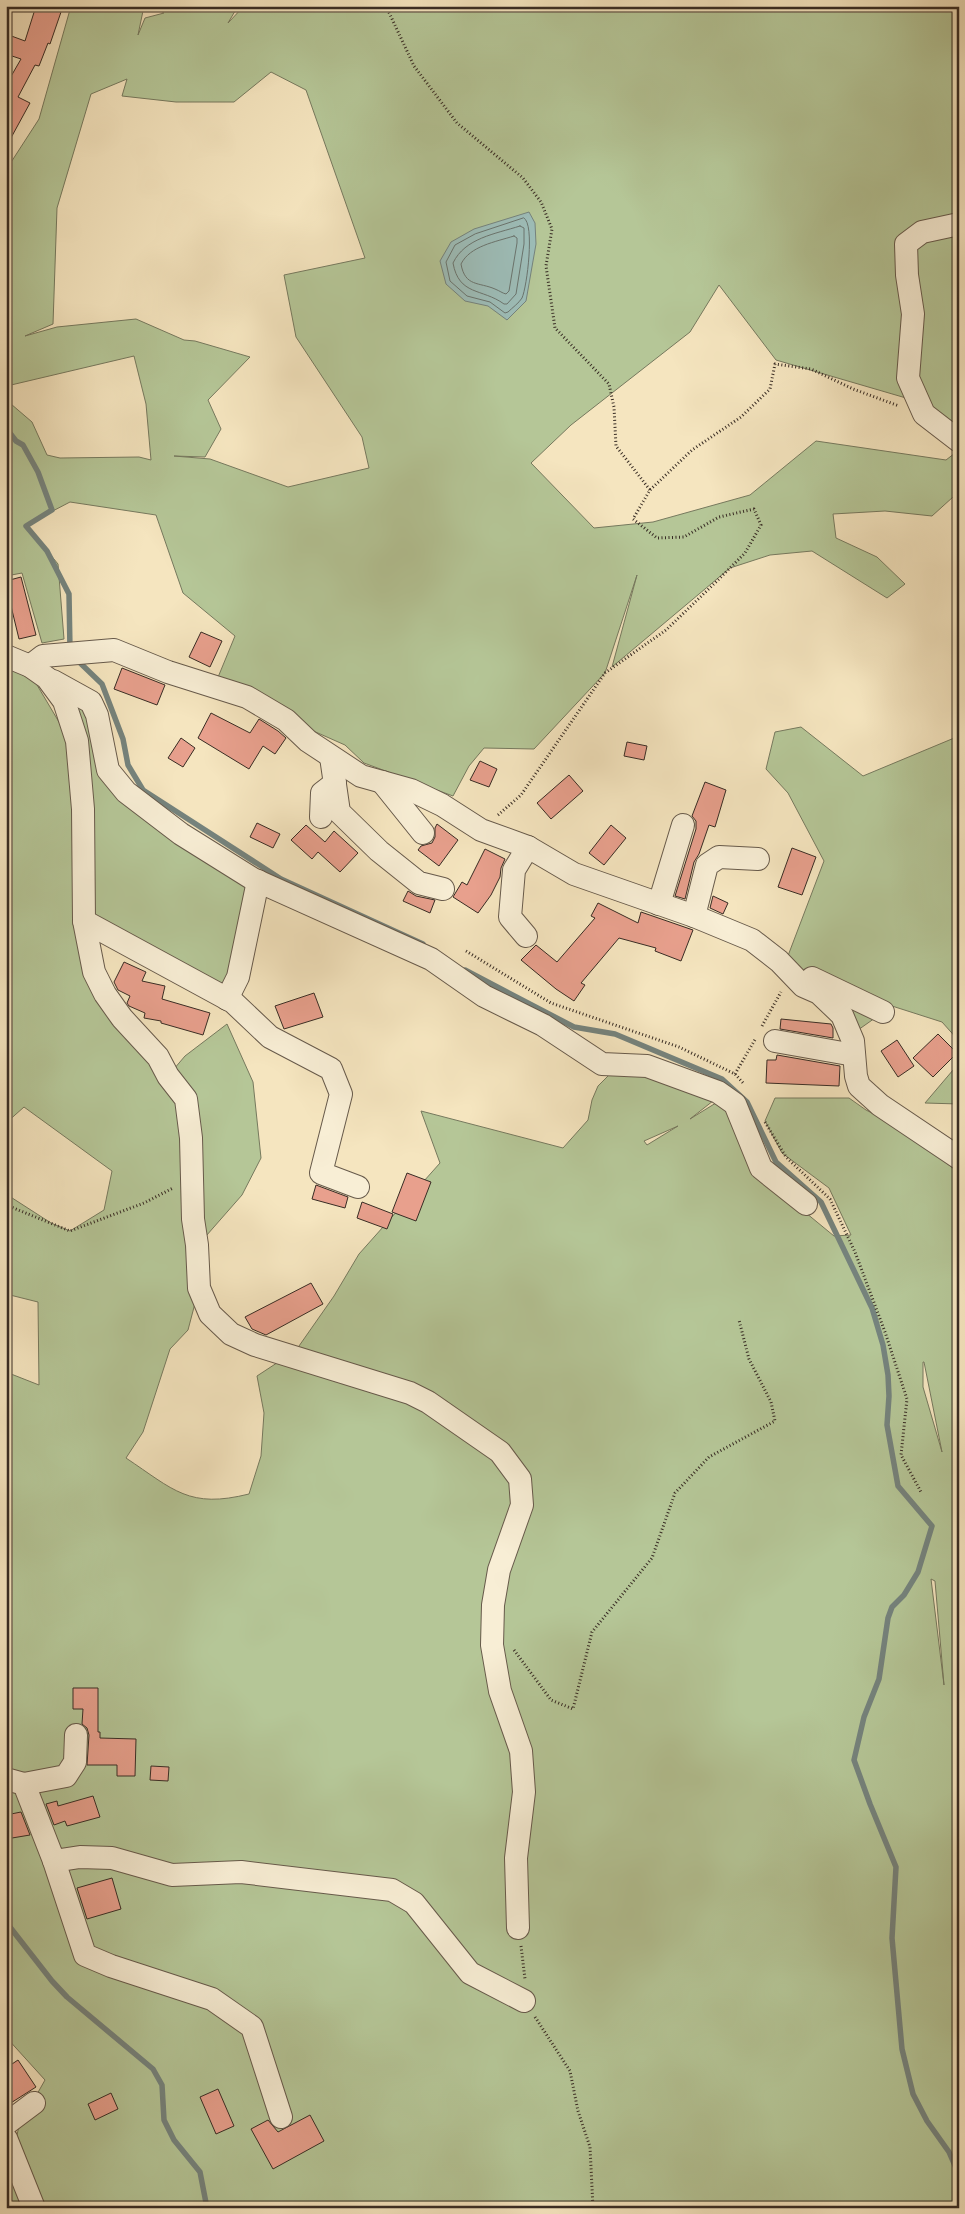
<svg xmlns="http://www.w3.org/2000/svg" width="965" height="2214" viewBox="0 0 965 2214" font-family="'Sorts Mill Goudy',serif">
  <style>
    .green { fill: #b5c697; stroke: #76795e; fill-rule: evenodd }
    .water { fill: #9dbdb8; stroke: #75837d }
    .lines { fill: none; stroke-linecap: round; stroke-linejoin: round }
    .shore { stroke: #6a746e; stroke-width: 1 }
    .stream { stroke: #75837d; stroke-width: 5.5 }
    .building { fill: #e8a08d; stroke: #382c24 }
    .minor-casing { stroke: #675a4b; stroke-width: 24 }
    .path { stroke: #382c24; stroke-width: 3; stroke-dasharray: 1 2.5; stroke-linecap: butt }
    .minor { stroke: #f8eed5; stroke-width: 22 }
  </style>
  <rect width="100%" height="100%" fill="#f5e5bf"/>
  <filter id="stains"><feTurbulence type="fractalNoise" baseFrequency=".004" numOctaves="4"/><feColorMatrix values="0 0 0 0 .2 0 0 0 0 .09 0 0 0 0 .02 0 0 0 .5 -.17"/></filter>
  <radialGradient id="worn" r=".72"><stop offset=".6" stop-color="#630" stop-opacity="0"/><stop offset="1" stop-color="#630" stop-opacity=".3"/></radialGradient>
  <g class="green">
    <path d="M71,6H144L138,35L145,18L164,13L152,6H238L228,23L244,6H959V431L906,398L776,360L719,285L690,332L571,425L531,463L594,528L653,522L750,495L816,441L946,460L959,450V499L953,497L932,516L885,511L833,514L836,538L877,557L905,584L887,598L812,551L770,555L730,568L612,667L637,575L605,673L534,749L484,748L469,766L453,796L364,763L345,745L214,687L235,636L183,593L156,515L70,502L26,525L58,564L64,639L42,643L22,573L6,576V170L39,119ZM271,72L306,90L365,258L284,275L296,337L362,437L369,468L288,487L210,459L174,456L205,457L221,429L208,400L250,357L195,341L184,340L136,319L57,327L25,336L53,324L57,208L91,94L127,79L122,96L176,102H234ZM134,356L146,404L151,460L139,457L60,458L47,455L32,422L11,404V385Z"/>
    <path d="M6,661L24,663L72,744L80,943L168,1076L185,1056L227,1024L253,1082L261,1158L242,1195L199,1244V1288L188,1330L170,1349L143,1432L126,1458C174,1490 189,1509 249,1494L261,1456L264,1413L257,1376L289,1355L292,1356L334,1296L359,1254L440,1163L421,1111L563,1148L588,1120L592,1100L598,1086L610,1074L641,1069L718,1097L690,1119L724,1098L755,1171L834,1236L851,1235L829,1188L782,1153L765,1121L775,1098H849L866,1110L902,1128L959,1173V2208H41L17,2135L19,2126L45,2080L6,2037V1372L39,1385L38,1302L6,1294V1194L51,1223L70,1231L104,1210L112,1171L24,1107L6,1123ZM678,1126L647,1145L644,1141ZM923,1362H924L942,1452L923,1387ZM931,1579L935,1581L944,1685Z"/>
    <path d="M66,690L97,715L103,774L246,887L229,981L210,986L92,922Z"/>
    <path d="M801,727L863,776L959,736V1041L942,1022L892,1006L858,1030L786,961L824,861L788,793L766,769L775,732Z"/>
    <path d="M959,1063V1104L925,1103Z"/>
    <path d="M6,2141L38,2208H6Z"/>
  </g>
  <path class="water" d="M529,212L535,223L536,244L526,301L507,320L488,306L465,301L446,284L440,261L451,242L474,229Z"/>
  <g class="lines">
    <g class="shore">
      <path d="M524,218C535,224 527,287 522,298C519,303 512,308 508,312L505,313L490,302L467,296L450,281L446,262L455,245L475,234Z"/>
      <path d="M520,226L524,228V244L516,294L507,304H504C482,288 459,296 453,263C465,238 495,234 520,226Z"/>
      <path d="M514,236L517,238V243L509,291L506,294C502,293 500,291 495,289C479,282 465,287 461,264C470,246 495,242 514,236Z"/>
    </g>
    <g class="stream">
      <path d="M6,428L16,441L23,445L38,472L52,510L26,526L47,551L69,594L70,650"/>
      <path d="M76,659L102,684L123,739L128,765L143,790L281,879L423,944"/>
      <path d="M465,970L574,1027L615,1034L722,1079L747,1102L776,1162L821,1202L872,1308L883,1345L888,1375L889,1396L887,1425L898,1486L932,1526L918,1572L904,1595L892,1607L888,1618L879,1679L864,1717L854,1760L870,1804L896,1867L892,1938L902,2049L913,2094L927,2121L949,2152L959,2175"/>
      <path d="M6,1922L52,1981L67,1997L153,2069L162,2085L164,2120L174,2140L200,2172L207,2208"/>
    </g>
  </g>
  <g class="building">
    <path d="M36,6L61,12L50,44L48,43L39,66L35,65L18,97L30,103L6,147V85L21,59L6,54V34L25,41Z"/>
    <path d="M21,577L36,635L19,639L11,606L6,608V581Z"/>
    <path d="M201,632L222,641L210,667L189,657Z"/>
    <path d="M122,668L165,685L157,705L114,689Z"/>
    <path d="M211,713L250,733L259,719L278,731L286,738L275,754L263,746L249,769L198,738Z"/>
    <path d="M181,738L195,748L183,767L168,758Z"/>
    <path d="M627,742L647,746L644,760L624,756Z"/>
    <path d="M480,761L497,769L489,787L470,780Z"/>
    <path d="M569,775L583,791L551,819L537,803Z"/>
    <path d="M705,782L726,790L715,827L709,825L699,854L694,862L685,899L675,896L696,829V821L692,816Z"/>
    <path d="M257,823L280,834L273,848L250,837Z"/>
    <path d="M437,824L458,840L439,866L418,850L421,846L432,843L435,837V828Z"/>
    <path d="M306,825L325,842L334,831L358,853L340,872L318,852L312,859L291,840Z"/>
    <path d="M611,825L626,838L604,865L589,853Z"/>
    <path d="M792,848L816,857L802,895L778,887Z"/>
    <path d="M485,849L505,859L501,868L500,877L491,895L478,913L453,897L462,882L467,885Z"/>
    <path d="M408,891L416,896L435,900L430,913L403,901Z"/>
    <path d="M713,896L728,903L723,914L710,908Z"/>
    <path d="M598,903L638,923L641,912L693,930L681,961L655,951L656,948L619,938L581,983L585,985L574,1001L556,989L521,960L536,945L557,962L595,918L591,916Z"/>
    <path d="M124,962L146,972L142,981L165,986L162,999L210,1013L203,1035L161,1023V1021L144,1018L145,1013L129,1006L127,1003L130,996L118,990L114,982Z"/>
    <path d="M314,993L323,1017L284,1029L275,1006Z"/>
    <path d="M781,1019L831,1024L833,1028V1038L780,1029Z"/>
    <path d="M938,1034L957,1053L933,1077L913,1058Z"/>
    <path d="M897,1040L914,1066L898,1077L881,1051Z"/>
    <path d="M777,1055L840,1066L839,1086L766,1083L767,1060H776Z"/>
    <path d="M407,1173L431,1182L416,1221L392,1212Z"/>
    <path d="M316,1185L348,1197L345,1208L312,1199Z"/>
    <path d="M362,1202L393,1214L387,1229L357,1218Z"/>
    <path d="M311,1283L323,1304L266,1335L252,1329L245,1317Z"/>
    <path d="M73,1688H98V1732H100V1738L136,1739L135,1776H117V1765H87L89,1735L87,1728L82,1724L83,1709H73Z"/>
    <path d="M151,1766L169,1767L168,1781L150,1780Z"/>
    <path d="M93,1796L100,1817L67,1826L65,1821L54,1825L46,1804L57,1801L58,1806Z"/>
    <path d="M21,1812L30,1835L6,1839V1815Z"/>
    <path d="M112,1878L121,1909L87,1919L77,1888Z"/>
    <path d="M18,2060L36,2087L6,2106V2068Z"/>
    <path d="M218,2089L234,2126L216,2134L200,2097Z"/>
    <path d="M111,2093L118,2109L95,2120L88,2104Z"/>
    <path d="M310,2115L324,2141L273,2169L251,2129L268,2120L278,2132Z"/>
  </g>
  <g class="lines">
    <g class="minor-casing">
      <g id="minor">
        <path d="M959,224L922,232L906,244L907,275L913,314L908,378L924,414L959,441"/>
        <path d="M6,656L30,666L47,678L64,701L77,741L83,809L84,921L94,972L105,994L122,1018L158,1057L168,1076L186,1099L191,1138L193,1219L197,1245L199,1288L210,1314L231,1334L255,1345L410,1393L428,1402L500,1452L520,1479L522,1505L499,1570L493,1605L492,1645L500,1691L521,1751L524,1792L516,1858L518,1928"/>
        <path d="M30,666L43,656L114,650L168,672L247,697L286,720L308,741L361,776L411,790L442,805L481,830L528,847L574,874L694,916L752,940L779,961L803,986L819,993L842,1015L853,1041L856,1076L859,1086L880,1105L959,1158"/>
        <path d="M53,681L91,702L97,715L108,770L126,792L181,834L253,879L431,959L484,996L543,1025L602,1064L647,1066L718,1092L735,1104L761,1168L806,1204"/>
        <path d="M331,757L339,812L379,851L419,883L443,889"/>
        <path d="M382,782L423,833"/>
        <path d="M321,817L322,793L335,783"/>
        <path d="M659,904L683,825"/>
        <path d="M694,916L707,865L719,857L758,859"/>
        <path d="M84,921L233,1002L270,1037L331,1069L341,1094L321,1173L358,1187"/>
        <path d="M526,936L510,917L514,870L528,847"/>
        <path d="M812,978L883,1012"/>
        <path d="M227,999L238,977L258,881"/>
        <path d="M775,1041L854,1055"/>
        <path d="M6,1779L24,1784L54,1861L80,1857L112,1858L172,1875L241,1872L392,1890L414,1903L470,1973L524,2001"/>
        <path d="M24,1784L66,1776L75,1762L76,1735"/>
        <path d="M54,1861L85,1955L111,1966L212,1999L252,2027L281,2117"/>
        <path d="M6,2124L34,2103"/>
        <path d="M6,2138L34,2208"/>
      </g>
    </g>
    <g class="path">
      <path d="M386,6L414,66L457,123L523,178L541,202L552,229L546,266L555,328L609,384L614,407L616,446L650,490"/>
      <path d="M498,815L521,795L605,673L666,630L717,581L745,553L761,525L754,509L719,517L684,537L657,538L633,519L650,490L692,450L741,417L770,389L775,364L811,369L853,389L899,406"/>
      <path d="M466,951L551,1003L679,1047L735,1074L744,1084"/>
      <path d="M762,1026L781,992"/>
      <path d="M735,1074L756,1038"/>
      <path d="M765,1122L786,1157L830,1199L855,1252L885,1332L907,1399L901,1455L921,1492"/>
      <path d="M6,1205L70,1231L144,1203L173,1188"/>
      <path d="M514,1650L551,1700L573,1709L592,1632L652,1558L675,1493L709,1457L775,1421L771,1402L749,1359L739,1320"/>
      <path d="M521,1946L525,1979"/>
      <path d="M535,2017L570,2071L578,2111L590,2147L593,2208"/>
    </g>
    <use href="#minor" class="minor"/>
  </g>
  <rect width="965" height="2214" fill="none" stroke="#f5e5bf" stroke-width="25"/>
  <rect x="8" y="8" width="950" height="2199" fill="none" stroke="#382c24" stroke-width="2.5"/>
  <rect x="12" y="12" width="940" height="2189" fill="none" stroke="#382c24"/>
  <rect width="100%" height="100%" filter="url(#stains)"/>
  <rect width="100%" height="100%" fill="url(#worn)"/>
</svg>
